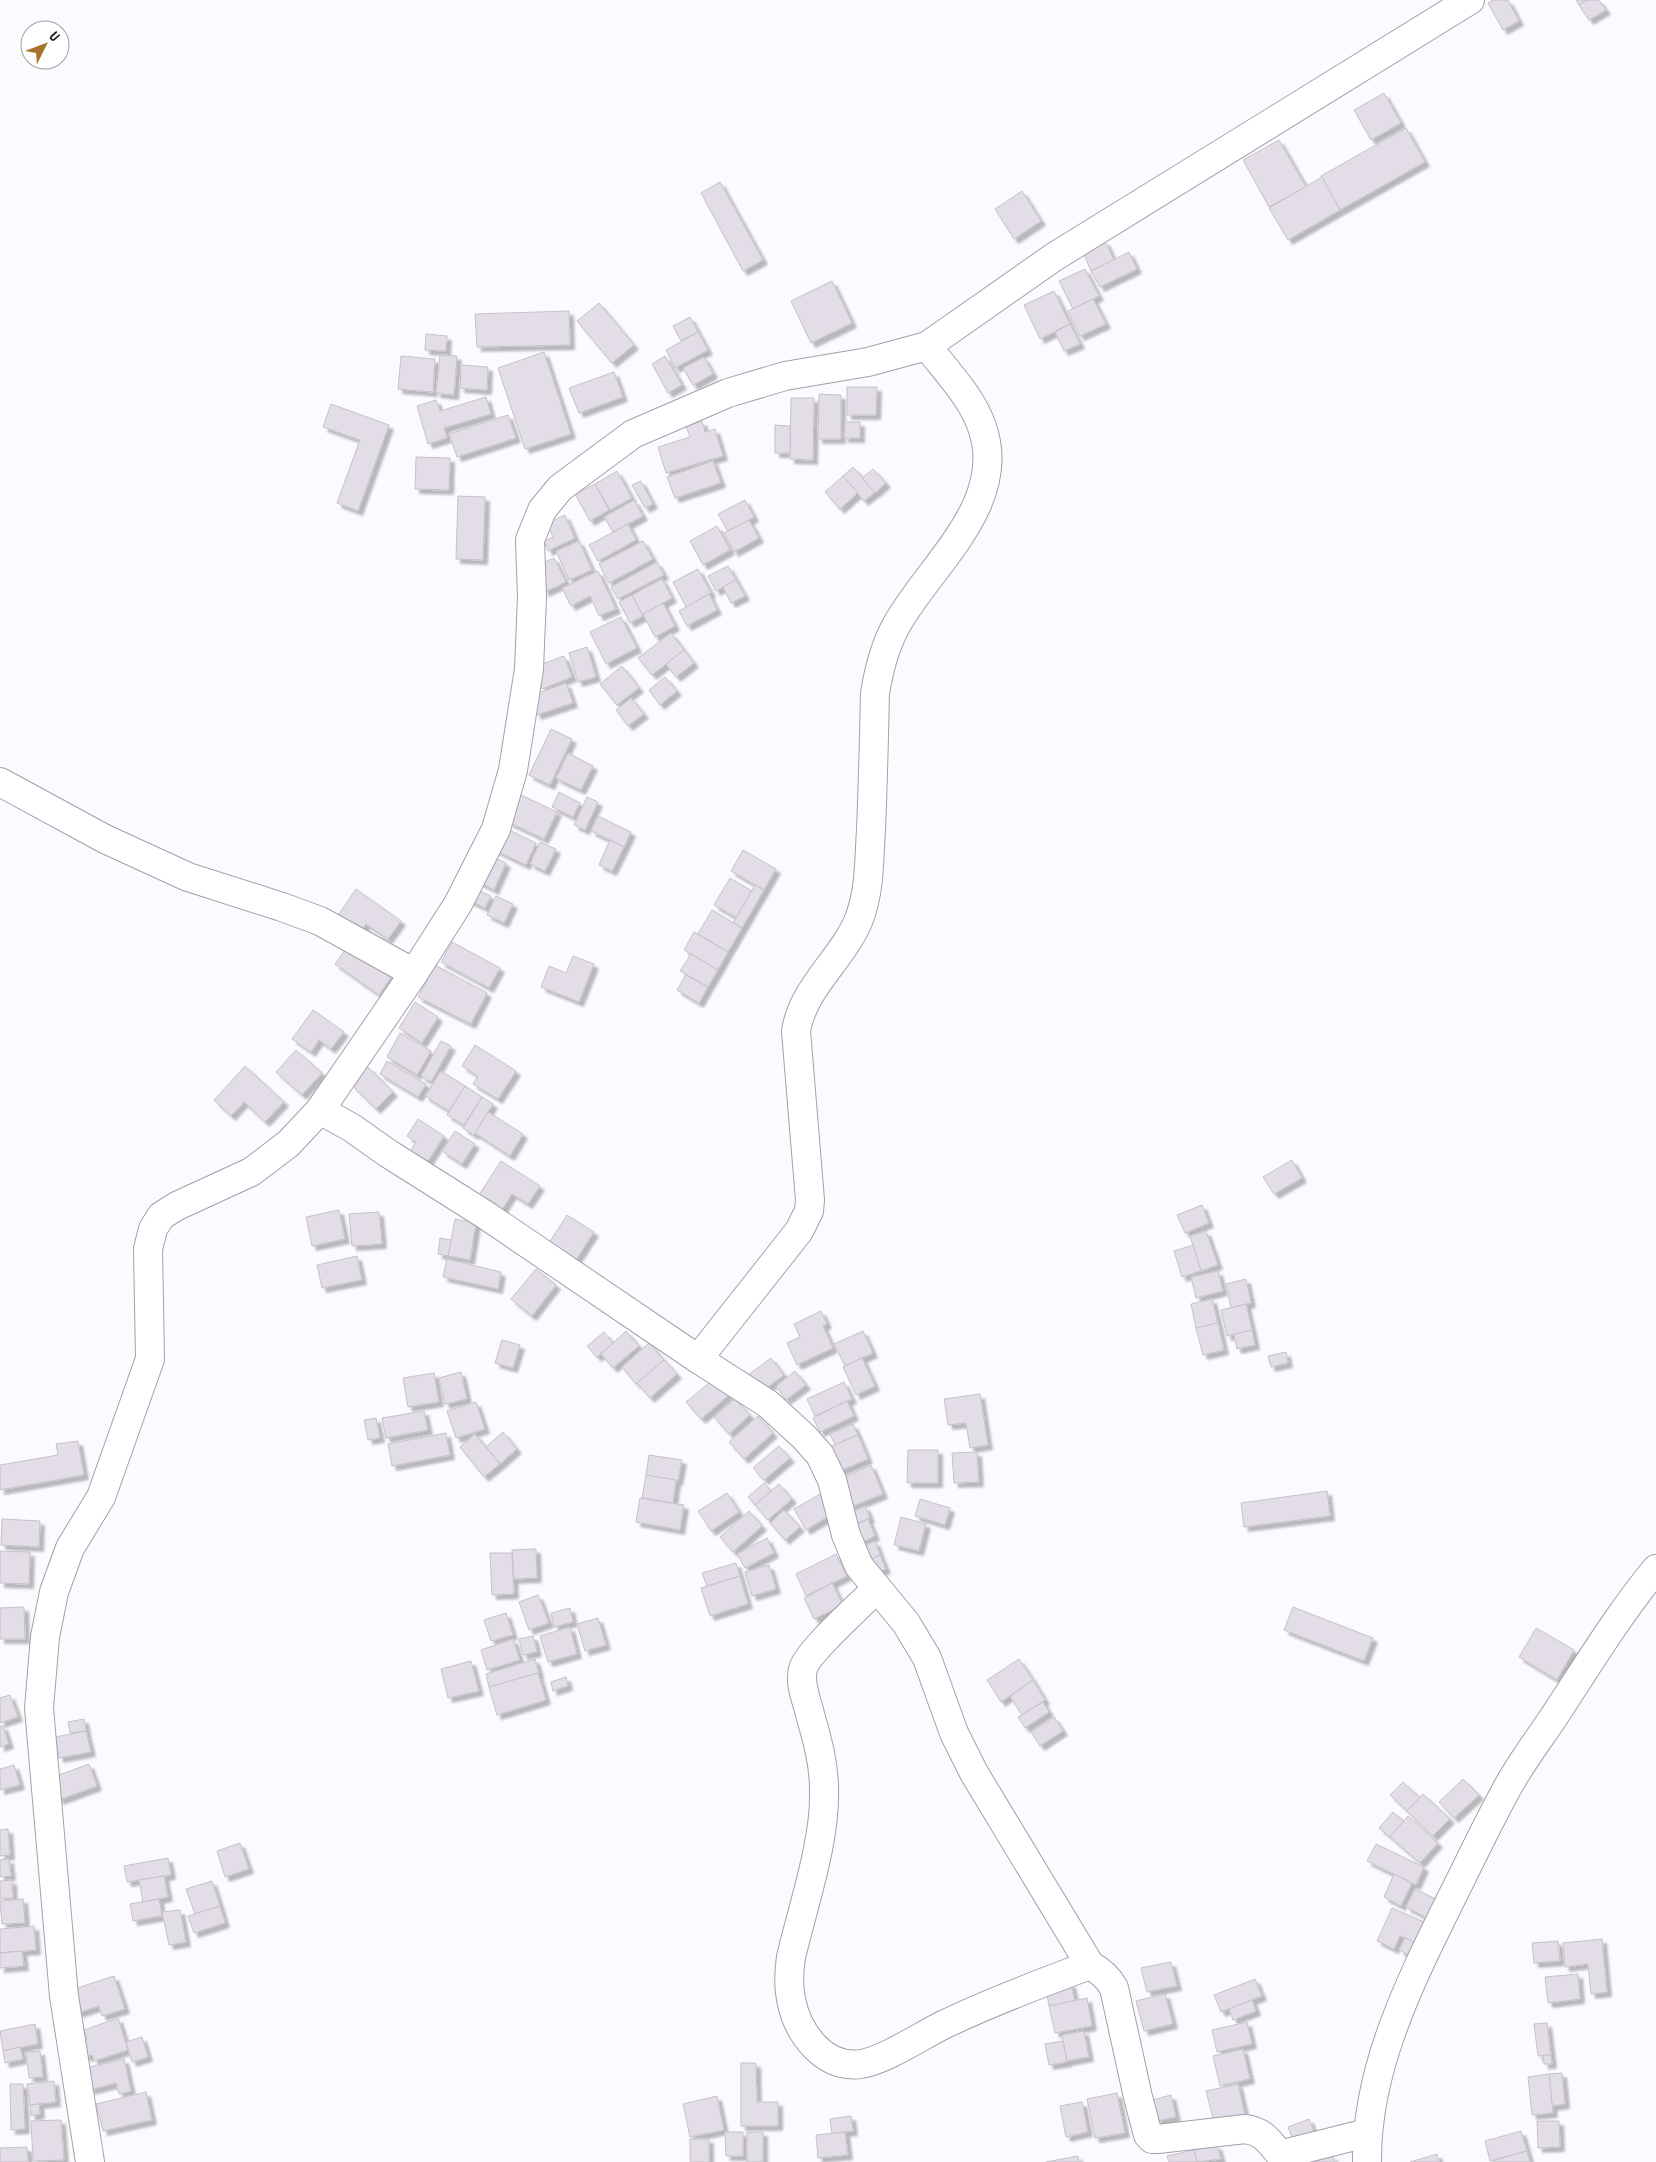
<svg xmlns="http://www.w3.org/2000/svg" width="1656" height="2162" viewBox="0 0 1656 2162" font-family="'PT Sans Narrow',sans-serif">
  <style>
    .building { fill: #e3dde8; stroke: #c6c0cb; filter: url(#shadow) }
    .lines { fill: none; stroke-linecap: round; stroke-linejoin: round }
    .minor-casing { stroke: #9fa2ac; stroke-width: 30 }
    .minor { stroke: #fff; stroke-width: 28 }
  </style>
  <defs>
    <filter id="shadow"><feDropShadow dx="4.5" dy="4.5" stdDeviation="1" flood-color="#0004"/></filter>
  </defs>
  <rect width="100%" height="100%" fill="#fafbfe"/>
  <g class="building">
    <path d="M1493,0H1508L1519,21L1503,30L1488,3Z"/>
    <path d="M1576,0H1587L1579,5Z"/>
    <path d="M1587,0H1599L1606,10L1589,20L1579,5Z"/>
    <path d="M1384,93L1401,123L1371,140L1354,110Z"/>
    <path d="M1406,128L1425,162L1340,210L1321,176Z"/>
    <path d="M1279,140L1306,187L1269,207L1243,160Z"/>
    <path d="M1322,177L1340,210L1288,240L1269,208Z"/>
    <path d="M720,182L763,260L743,271L701,193Z"/>
    <path d="M1022,191L1041,221L1014,239L995,209Z"/>
    <path d="M1105,241L1114,260L1091,271L1083,252Z"/>
    <path d="M1129,252L1137,269L1100,287L1091,271Z"/>
    <path d="M1085,269L1099,296L1073,309L1059,281Z"/>
    <path d="M832,281L852,323L811,343L791,301Z"/>
    <path d="M1054,291L1070,324L1040,339L1024,305Z"/>
    <path d="M1093,299L1106,324L1080,336L1068,311Z"/>
    <path d="M599,303L634,345L612,363L577,321Z"/>
    <path d="M569,311L570,345L477,347L475,314Z"/>
    <path d="M690,317L698,332L681,341L673,326Z"/>
    <path d="M1070,324L1080,344L1064,351L1055,332Z"/>
    <path d="M698,332L708,350L675,368L666,350Z"/>
    <path d="M426,334L447,336L446,351L425,350Z"/>
    <path d="M544,352L571,434L525,449L498,368Z"/>
    <path d="M440,355L457,356L454,395L436,393Z"/>
    <path d="M401,356L435,359L433,392L398,389Z"/>
    <path d="M665,356L682,385L668,393L652,364Z"/>
    <path d="M704,357L713,374L693,385L683,368Z"/>
    <path d="M461,365L488,367L487,390L460,388Z"/>
    <path d="M614,372L623,397L579,413L569,388Z"/>
    <path d="M847,387H877L876,415H847Z"/>
    <path d="M819,394L841,395V439H818Z"/>
    <path d="M486,397L491,414L444,428L447,438L428,444L417,406L436,400L440,411Z"/>
    <path d="M791,398H814L813,460L790,459Z"/>
    <path d="M331,404L389,425L358,511L337,503L360,440L323,427Z"/>
    <path d="M508,415L516,438L457,457L449,434Z"/>
    <path d="M702,421L705,432L715,429L723,456L666,473L658,447L690,437L686,426Z"/>
    <path d="M845,422H860V438H844Z"/>
    <path d="M775,425L790,426V453H775Z"/>
    <path d="M416,457L450,458L449,490L415,489Z"/>
    <path d="M713,461L721,483L675,498L667,477Z"/>
    <path d="M853,467L875,492L864,501L843,476Z"/>
    <path d="M873,469L886,483L875,493L862,478Z"/>
    <path d="M617,471L632,498L610,510L595,484Z"/>
    <path d="M843,476L858,493L840,509L825,492Z"/>
    <path d="M641,481L653,504L645,508L632,485Z"/>
    <path d="M595,484L609,510L590,521L575,494Z"/>
    <path d="M458,496L485,497L483,560L456,559Z"/>
    <path d="M634,500L643,516L613,532L604,517Z"/>
    <path d="M745,500L754,517L728,532L718,514Z"/>
    <path d="M565,515L575,538L548,551L544,541L553,537L547,523Z"/>
    <path d="M749,520L759,538L734,552L724,533Z"/>
    <path d="M628,524L636,540L598,561L589,545Z"/>
    <path d="M717,526L730,550L703,565L690,541Z"/>
    <path d="M579,541L592,570L569,580L556,551Z"/>
    <path d="M643,541L653,559L609,583L599,564Z"/>
    <path d="M554,558L566,582L545,592L533,567Z"/>
    <path d="M657,562L664,575L618,599L611,587Z"/>
    <path d="M728,566L736,580L716,591L708,576Z"/>
    <path d="M698,569L711,593L686,607L673,582Z"/>
    <path d="M598,571L616,609L599,616L590,596L571,606L562,588Z"/>
    <path d="M662,579L672,598L642,615L632,595Z"/>
    <path d="M736,580L745,596L731,603L723,587Z"/>
    <path d="M709,594L717,610L687,626L679,611Z"/>
    <path d="M632,595L643,616L630,623L619,602Z"/>
    <path d="M663,603L675,626L655,637L643,614Z"/>
    <path d="M621,617L637,648L606,664L590,632Z"/>
    <path d="M671,633L684,650L652,675L638,658Z"/>
    <path d="M587,647L596,677L578,682L569,653Z"/>
    <path d="M684,650L694,663L676,677L666,664Z"/>
    <path d="M564,656L572,677L542,689L534,667Z"/>
    <path d="M622,666L639,688L617,705L600,684Z"/>
    <path d="M665,677L677,691L660,705L649,690Z"/>
    <path d="M566,683L573,703L537,715L530,696Z"/>
    <path d="M631,698L644,714L628,726L616,710Z"/>
    <path d="M551,729L572,739L550,785L529,775Z"/>
    <path d="M568,753L593,766L581,790L556,778Z"/>
    <path d="M559,792L580,803L573,817L552,807Z"/>
    <path d="M521,795L557,812L544,839L508,822Z"/>
    <path d="M587,797L598,802L585,830L574,825Z"/>
    <path d="M598,816L631,832L624,847L591,831Z"/>
    <path d="M503,827L536,843L526,865L493,849Z"/>
    <path d="M610,840L624,847L612,871L599,865Z"/>
    <path d="M540,842L556,849L545,871L530,864Z"/>
    <path d="M743,850L776,869L764,890L731,871Z"/>
    <path d="M489,855L506,863L494,890L477,881Z"/>
    <path d="M730,878L752,891L737,918L714,905Z"/>
    <path d="M755,885L764,890L742,928L733,923Z"/>
    <path d="M472,887L491,896L485,908L466,899Z"/>
    <path d="M356,889L401,921L388,939L366,924L357,937L334,921Z"/>
    <path d="M496,896L513,904L504,923L487,915Z"/>
    <path d="M712,910L742,928L728,952L698,934Z"/>
    <path d="M694,932L728,952L718,970L684,950Z"/>
    <path d="M452,942L500,968L489,988L441,962Z"/>
    <path d="M348,946L391,977L379,995L335,964Z"/>
    <path d="M691,954L718,970L708,987L680,971Z"/>
    <path d="M573,956L594,964L579,1002L541,987L549,966L566,973Z"/>
    <path d="M435,965L487,993L471,1024L418,997Z"/>
    <path d="M686,975L708,987L699,1003L677,990Z"/>
    <path d="M415,1002L438,1017L422,1043L399,1028Z"/>
    <path d="M313,1010L344,1032L331,1049L319,1040L311,1052L292,1039Z"/>
    <path d="M400,1033L431,1051L417,1075L387,1057Z"/>
    <path d="M441,1041L451,1046L431,1082L421,1076Z"/>
    <path d="M475,1045L516,1071L498,1099L473,1084L478,1076L462,1066Z"/>
    <path d="M296,1050L322,1073L302,1095L276,1072Z"/>
    <path d="M387,1061L426,1084L418,1097L380,1074Z"/>
    <path d="M245,1066L284,1102L265,1122L244,1102L231,1116L214,1100Z"/>
    <path d="M368,1067L393,1092L376,1109L351,1084Z"/>
    <path d="M441,1071L465,1086L449,1111L425,1096Z"/>
    <path d="M465,1086L482,1097L464,1125L447,1115Z"/>
    <path d="M482,1097L493,1104L474,1135L463,1128Z"/>
    <path d="M488,1112L523,1134L510,1156L475,1133Z"/>
    <path d="M418,1119L444,1136L425,1166L408,1155L416,1142L407,1136Z"/>
    <path d="M455,1131L475,1144L462,1164L442,1151Z"/>
    <path d="M1292,1160L1302,1178L1274,1194L1263,1177Z"/>
    <path d="M501,1161L540,1186L528,1204L512,1194L500,1213L477,1198Z"/>
    <path d="M1202,1205L1209,1223L1185,1233L1177,1215Z"/>
    <path d="M339,1210L345,1239L312,1246L306,1217Z"/>
    <path d="M379,1212L382,1244L352,1246L349,1214Z"/>
    <path d="M567,1215L594,1232L576,1260L549,1243Z"/>
    <path d="M455,1219L476,1223L470,1260L448,1256Z"/>
    <path d="M1206,1231L1218,1265L1201,1271L1190,1236Z"/>
    <path d="M440,1238L451,1240L448,1256L438,1254Z"/>
    <path d="M1193,1245L1201,1271L1182,1277L1174,1251Z"/>
    <path d="M357,1256L362,1280L322,1288L317,1265Z"/>
    <path d="M447,1259L501,1272L498,1289L443,1277Z"/>
    <path d="M536,1269L556,1285L532,1316L511,1299Z"/>
    <path d="M1218,1271L1223,1291L1196,1298L1191,1277Z"/>
    <path d="M1246,1279L1251,1303L1231,1308L1226,1284Z"/>
    <path d="M1212,1299L1218,1323L1196,1328L1191,1304Z"/>
    <path d="M1246,1304L1252,1330L1227,1336L1221,1310Z"/>
    <path d="M821,1311L827,1324L823,1326L833,1348L797,1365L787,1343L800,1337L794,1324Z"/>
    <path d="M1218,1323L1224,1350L1203,1355L1196,1328Z"/>
    <path d="M1252,1330L1255,1345L1237,1349L1234,1334Z"/>
    <path d="M626,1331L639,1346L613,1368L601,1354Z"/>
    <path d="M863,1331L873,1353L845,1366L834,1344Z"/>
    <path d="M604,1332L613,1343L597,1357L587,1346Z"/>
    <path d="M502,1340L520,1345L513,1368L495,1363Z"/>
    <path d="M649,1343L664,1360L636,1384L622,1367Z"/>
    <path d="M1286,1352L1288,1363L1271,1367L1268,1356Z"/>
    <path d="M771,1358L784,1375L756,1396L743,1379Z"/>
    <path d="M862,1358L875,1386L856,1395L843,1367Z"/>
    <path d="M664,1360L677,1374L650,1398L637,1383Z"/>
    <path d="M795,1371L806,1385L786,1400L776,1386Z"/>
    <path d="M461,1372L467,1399L445,1404L439,1378Z"/>
    <path d="M434,1373L439,1402L408,1407L403,1378Z"/>
    <path d="M715,1378L729,1395L701,1419L686,1402Z"/>
    <path d="M844,1382L852,1399L815,1416L807,1399Z"/>
    <path d="M980,1394L988,1445L970,1448L966,1423L948,1425L944,1399Z"/>
    <path d="M735,1399L750,1415L729,1434L714,1417Z"/>
    <path d="M847,1401L854,1416L820,1432L813,1418Z"/>
    <path d="M476,1402L485,1429L456,1438L447,1411Z"/>
    <path d="M424,1411L428,1430L386,1438L382,1418Z"/>
    <path d="M758,1416L773,1433L744,1459L729,1442Z"/>
    <path d="M376,1418L380,1438L368,1440L364,1420Z"/>
    <path d="M853,1424L858,1435L835,1445L830,1434Z"/>
    <path d="M503,1432L517,1449L500,1464L486,1447Z"/>
    <path d="M446,1433L450,1455L392,1466L388,1444Z"/>
    <path d="M475,1434L500,1464L484,1477L460,1447Z"/>
    <path d="M858,1435L868,1459L835,1473L825,1449Z"/>
    <path d="M78,1441L84,1475L0,1490V1465L58,1455L56,1444Z"/>
    <path d="M779,1446L790,1458L764,1480L753,1468Z"/>
    <path d="M908,1450H938V1483H907Z"/>
    <path d="M977,1452L979,1482L954,1483L952,1453Z"/>
    <path d="M649,1455L682,1460L678,1481L646,1475Z"/>
    <path d="M871,1465L883,1494L851,1507L840,1479Z"/>
    <path d="M646,1475L676,1480L673,1503L642,1498Z"/>
    <path d="M764,1483L771,1491L755,1505L748,1497Z"/>
    <path d="M779,1484L792,1499L768,1520L755,1505Z"/>
    <path d="M1327,1491L1330,1516L1244,1527L1241,1503Z"/>
    <path d="M727,1493L739,1512L711,1531L698,1511Z"/>
    <path d="M822,1493L834,1513L806,1530L794,1509Z"/>
    <path d="M640,1498L684,1505L680,1530L636,1522Z"/>
    <path d="M920,1499L950,1508L945,1525L915,1516Z"/>
    <path d="M865,1506L870,1518L856,1524L851,1512Z"/>
    <path d="M784,1510L800,1527L785,1540L770,1523Z"/>
    <path d="M749,1511L762,1526L733,1552L720,1537Z"/>
    <path d="M901,1517L926,1524L919,1551L894,1545Z"/>
    <path d="M2,1519L40,1521L39,1547L1,1545Z"/>
    <path d="M868,1519L875,1536L856,1545L848,1528Z"/>
    <path d="M767,1538L774,1553L745,1568L737,1554Z"/>
    <path d="M875,1541L880,1555L862,1563L856,1549Z"/>
    <path d="M536,1549L537,1578L514,1579L512,1550Z"/>
    <path d="M0,1551L30,1552L29,1584L0,1583Z"/>
    <path d="M490,1553H512L514,1594L492,1595Z"/>
    <path d="M836,1554L847,1576L806,1596L796,1574Z"/>
    <path d="M880,1555L886,1569L875,1573L870,1560Z"/>
    <path d="M736,1563L740,1576L707,1586L702,1573Z"/>
    <path d="M769,1565L776,1589L752,1596L745,1572Z"/>
    <path d="M740,1576L748,1604L710,1616L701,1588Z"/>
    <path d="M832,1583L843,1605L814,1619L804,1598Z"/>
    <path d="M538,1595L549,1623L529,1630L519,1602Z"/>
    <path d="M24,1607L25,1639H0V1608Z"/>
    <path d="M1293,1607L1373,1638L1364,1661L1284,1630Z"/>
    <path d="M570,1608L573,1622L554,1627L551,1613Z"/>
    <path d="M506,1613L513,1635L491,1641L484,1620Z"/>
    <path d="M598,1618L606,1645L585,1651L577,1624Z"/>
    <path d="M570,1627L577,1654L548,1662L540,1636Z"/>
    <path d="M1536,1628L1574,1650L1557,1680L1519,1657Z"/>
    <path d="M533,1636L537,1652L523,1655L519,1639Z"/>
    <path d="M513,1639L520,1660L487,1670L481,1650Z"/>
    <path d="M535,1659L539,1673L489,1687L486,1674Z"/>
    <path d="M1019,1659L1033,1680L1001,1702L987,1680Z"/>
    <path d="M471,1661L479,1691L448,1698L441,1669Z"/>
    <path d="M538,1673L546,1700L497,1715L489,1687Z"/>
    <path d="M566,1677L568,1686L553,1691L551,1682Z"/>
    <path d="M1033,1680L1045,1700L1022,1715L1010,1696Z"/>
    <path d="M10,1695L18,1717L0,1723V1698Z"/>
    <path d="M1043,1702L1049,1712L1025,1728L1018,1717Z"/>
    <path d="M1054,1717L1063,1731L1040,1746L1031,1732Z"/>
    <path d="M84,1719L86,1731L70,1733L68,1722Z"/>
    <path d="M0,1726H3L9,1744L0,1747Z"/>
    <path d="M86,1731L91,1752L59,1758L55,1737Z"/>
    <path d="M89,1764L97,1786L59,1800L51,1778Z"/>
    <path d="M14,1765L20,1785L0,1790V1769Z"/>
    <path d="M1463,1779L1479,1795L1454,1818L1439,1802Z"/>
    <path d="M1403,1782L1420,1798L1407,1811L1390,1795Z"/>
    <path d="M1423,1794L1450,1819L1433,1836L1407,1811Z"/>
    <path d="M1393,1812L1404,1821L1390,1837L1379,1828Z"/>
    <path d="M1408,1816L1438,1843L1420,1863L1390,1837Z"/>
    <path d="M8,1829L10,1855L0,1856V1830Z"/>
    <path d="M240,1843L249,1869L225,1877L217,1851Z"/>
    <path d="M1376,1844L1424,1867L1416,1885L1367,1861Z"/>
    <path d="M168,1858L171,1875L127,1882L124,1866Z"/>
    <path d="M9,1859L11,1876L0,1877V1860Z"/>
    <path d="M1394,1874L1412,1883L1401,1906L1384,1897Z"/>
    <path d="M164,1876L168,1897L143,1902L139,1880Z"/>
    <path d="M12,1880L13,1898L0,1899V1881Z"/>
    <path d="M212,1881L220,1906L195,1914L186,1889Z"/>
    <path d="M1415,1889L1438,1900L1429,1919L1406,1907Z"/>
    <path d="M23,1899L25,1923L2,1924L0,1901Z"/>
    <path d="M159,1899L162,1916L133,1921L130,1904Z"/>
    <path d="M220,1906L225,1923L194,1933L188,1916Z"/>
    <path d="M1392,1908L1429,1924L1420,1945L1400,1936L1394,1949L1377,1941Z"/>
    <path d="M180,1910L186,1942L169,1945L162,1912Z"/>
    <path d="M34,1926L36,1950L0,1953V1929Z"/>
    <path d="M1405,1938L1420,1945L1414,1957L1399,1950Z"/>
    <path d="M1602,1939L1607,1992L1591,1994L1588,1964L1565,1967L1563,1943Z"/>
    <path d="M1558,1941L1560,1961L1534,1963L1532,1943Z"/>
    <path d="M22,1951L24,1966L0,1968V1953Z"/>
    <path d="M1171,1962L1177,1986L1147,1992L1141,1968Z"/>
    <path d="M1578,1974L1580,1999L1548,2003L1545,1977Z"/>
    <path d="M114,1976L125,2009L102,2016L99,2006L78,2013L71,1990Z"/>
    <path d="M1255,1979L1262,1996L1221,2012L1214,1995Z"/>
    <path d="M1071,1983L1075,2001L1049,2006L1046,1988Z"/>
    <path d="M1165,1994L1173,2024L1144,2031L1136,2001Z"/>
    <path d="M1087,1998L1092,2026L1055,2033L1049,2006Z"/>
    <path d="M1252,2000L1256,2011L1233,2020L1229,2009Z"/>
    <path d="M118,2018L128,2050L94,2061L92,2055L86,2057L80,2042L87,2039L84,2030Z"/>
    <path d="M1247,2022L1252,2044L1217,2052L1212,2030Z"/>
    <path d="M1547,2023L1551,2055L1538,2056L1534,2024Z"/>
    <path d="M35,2024L38,2044L3,2051L0,2031Z"/>
    <path d="M1084,2031L1089,2057L1067,2061L1062,2035Z"/>
    <path d="M142,2037L148,2057L132,2062L126,2042Z"/>
    <path d="M1063,2041L1067,2062L1049,2065L1045,2044Z"/>
    <path d="M20,2047L23,2059L5,2063L3,2051Z"/>
    <path d="M1243,2049L1250,2079L1220,2086L1213,2056Z"/>
    <path d="M40,2051L43,2077L29,2078L26,2052Z"/>
    <path d="M1543,2055H1551L1552,2064H1544Z"/>
    <path d="M124,2059L131,2091L119,2094L116,2083L90,2090L85,2068Z"/>
    <path d="M741,2063H756L757,2102H778V2126H741Z"/>
    <path d="M1562,2073L1565,2104L1552,2106L1549,2074Z"/>
    <path d="M1549,2074L1553,2113L1532,2115L1528,2077Z"/>
    <path d="M54,2081L56,2102L30,2105L27,2084Z"/>
    <path d="M10,2084H23L25,2129L11,2130Z"/>
    <path d="M1238,2084L1245,2115L1214,2122L1206,2091Z"/>
    <path d="M146,2092L152,2120L103,2131L96,2104Z"/>
    <path d="M1117,2093L1125,2133L1095,2138L1087,2099Z"/>
    <path d="M1171,2095L1176,2117L1157,2121L1152,2100Z"/>
    <path d="M717,2096L724,2130L690,2137L683,2104Z"/>
    <path d="M1082,2102L1088,2132L1066,2137L1060,2106Z"/>
    <path d="M39,2104L40,2114L31,2116L30,2105Z"/>
    <path d="M851,2116L853,2131L832,2134L830,2119Z"/>
    <path d="M1309,2119L1316,2137L1295,2145L1288,2127Z"/>
    <path d="M61,2120L64,2160L33,2161L31,2121Z"/>
    <path d="M1537,2121H1559L1560,2147L1538,2148Z"/>
    <path d="M1521,2131L1527,2151L1490,2161L1485,2141Z"/>
    <path d="M725,2132H743V2156H726Z"/>
    <rect x="747" y="2132" width="16" height="30"/>
    <path d="M845,2132L848,2155L818,2158L816,2135Z"/>
    <rect x="690" y="2139" width="19" height="23"/>
    <path d="M1217,2145L1221,2159L1197,2162L1194,2150Z"/>
    <path d="M27,2147L28,2162H0V2148Z"/>
    <path d="M1194,2150L1197,2162H1169L1167,2156Z"/>
    <path d="M1527,2151L1530,2162H1495V2160Z"/>
    <path d="M1437,2154L1439,2162H1410Z"/>
    <path d="M1078,2156L1079,2162H1046Z"/>
    <path d="M1333,2156L1335,2162H1314Z"/>
  </g>
  <g class="lines">
    <g class="minor-casing">
      <g id="minor">
        <path d="M0,782L105,839L188,877L282,907L320,921L414,973"/>
        <path d="M320,1110L352,1128L389,1154L484,1214L698,1359L768,1404L804,1437L820,1455L832,1480L846,1535L859,1566L906,1623L927,1658L954,1733L974,1773L1090,1965C1101,1971 1108,1977 1114,1988L1138,2097L1148,2135L1152,2139H1158L1245,2129C1262,2131 1268,2140 1278,2152L1283,2154L1367,2133"/>
        <path d="M698,1359L799,1231L809,1211L810,1200L796,1031C803,987 843,959 859,919C870,891 869,859 871,829C873,784 874,738 875,693C879,669 885,645 897,624C931,564 1009,503 982,427C972,397 946,371 927,346"/>
        <path d="M877,1588C862,1604 807,1652 803,1669C799,1684 807,1701 810,1714C817,1739 824,1763 824,1789C826,1840 803,1906 791,1957C789,1971 788,1985 791,1999C797,2032 823,2069 861,2064C885,2060 921,2036 943,2025C991,2002 1041,1983 1090,1965"/>
        <path d="M90,2162L64,1996L39,1708L45,1637L54,1592L70,1548L101,1497L150,1359L148,1249L153,1229L161,1216L177,1206L251,1172L288,1144L320,1110L414,973L458,904L496,829L513,770L529,669L532,597L530,540L542,510L560,488L633,434L728,393L785,376L868,362L927,346L1054,257L1470,0"/>
        <path d="M1367,2162C1366,2067 1412,1978 1453,1895C1470,1861 1486,1827 1504,1794C1518,1766 1538,1741 1555,1715C1588,1665 1618,1615 1656,1569"/>
      </g>
    </g>
    <use href="#minor" class="minor"/>
  </g>
  <g transform="translate(45 45) rotate(48)"><circle r="24" fill="#ffffff" stroke="#a1a1a3"/>
  <path d="M0-4L9 19L0 12L-9 19Z" fill="#a7722b"/>
  <text y="-8" font-size="14" font-weight="bold" text-anchor="middle" fill="#141519">U</text>
  </g>
</svg>
